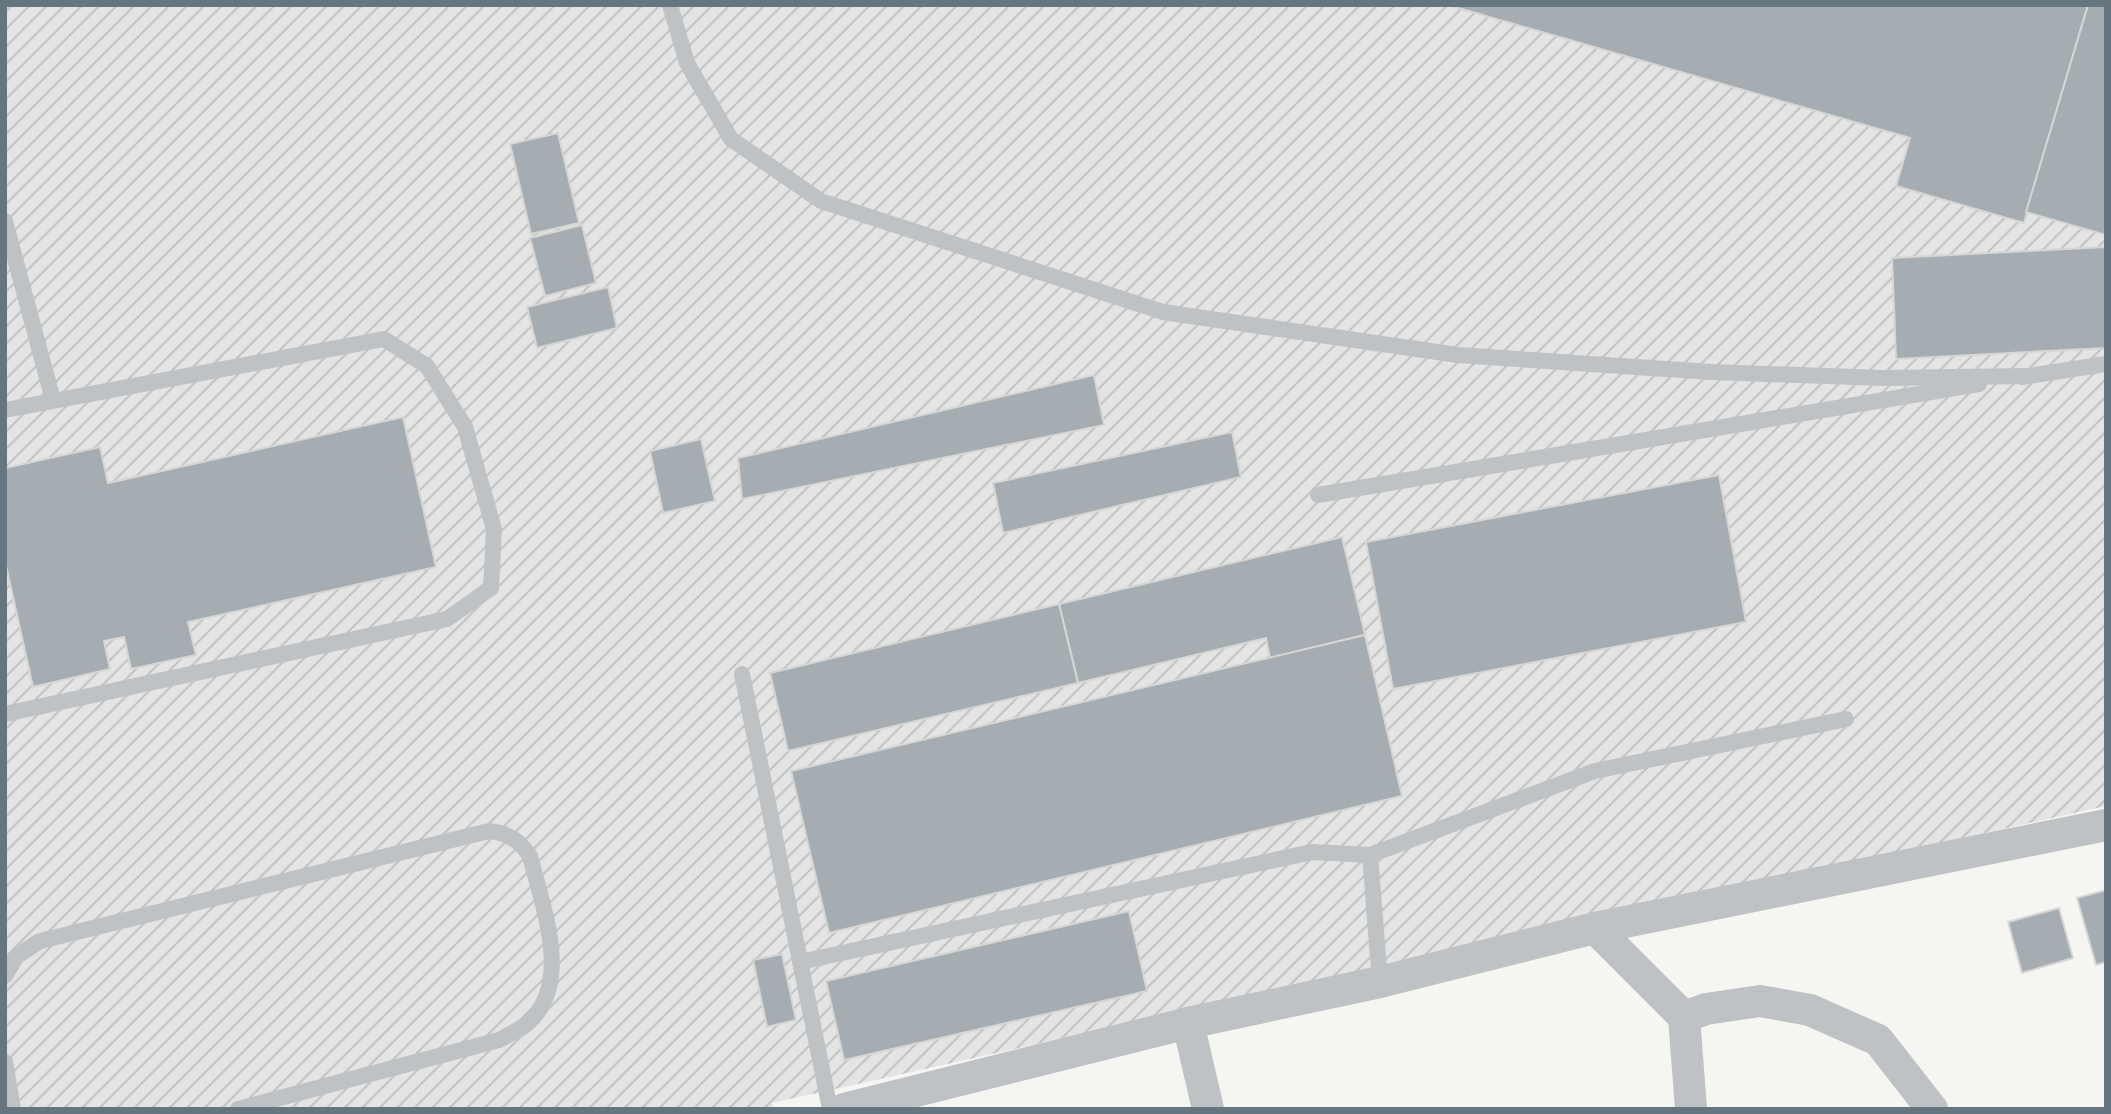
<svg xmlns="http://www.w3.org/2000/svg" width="2111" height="1114" viewBox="0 0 2111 1114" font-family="'Asap Condensed',sans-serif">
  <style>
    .industrial { fill: url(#industrial-furrows) }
    .building { fill: #a6adb2; stroke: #d6d6d4; stroke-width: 2 }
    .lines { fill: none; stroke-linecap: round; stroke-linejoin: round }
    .lane { stroke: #bec2c5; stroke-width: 16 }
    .street { stroke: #bec2c5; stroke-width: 32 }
  </style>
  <defs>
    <pattern id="industrial-furrows" width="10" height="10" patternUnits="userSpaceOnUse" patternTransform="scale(1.75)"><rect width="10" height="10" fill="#e3e4e3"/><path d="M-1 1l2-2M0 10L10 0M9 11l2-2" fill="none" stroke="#bcbdbd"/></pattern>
  </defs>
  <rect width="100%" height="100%" fill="#f5f5f2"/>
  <path class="industrial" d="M5,5H2106V806L772,1103L774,1109H5Z"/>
  <g class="building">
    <path d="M1448,5H2088L2024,223L1896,186L1910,138Z"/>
    <path d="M2088,5H2106V235L2026,212Z"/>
    <path d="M558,133L579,223L531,234L510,144Z"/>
    <path d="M582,225L596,283L545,296L530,238Z"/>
    <path d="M2106,247V348L1896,359L1892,258Z"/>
    <path d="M608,287L617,328L537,348L527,307Z"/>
    <path d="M1094,375L1104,425L742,499L738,458Z"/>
    <path d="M403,417L436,567L188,622L196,655L131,669L124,637L104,641L110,669L33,687L5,561V468L100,447L108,483Z"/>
    <path d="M1232,432L1241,477L1003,533L993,483Z"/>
    <path d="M701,439L715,501L663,513L650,451Z"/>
    <path d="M1719,475L1746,622L1393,689L1366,542Z"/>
    <path d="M1342,537L1365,635L1270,658L1266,638L1078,683L1059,604Z"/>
    <path d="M1059,604L1078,683L788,751L770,673Z"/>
    <path d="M1365,635L1402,796L829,933L791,771Z"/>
    <path d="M2106,890V962L2096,965L2077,898Z"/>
    <path d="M2059,908L2073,958L2022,973L2008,922Z"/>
    <path d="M1129,911L1147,991L844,1060L826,981Z"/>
    <path d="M782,954L796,1020L767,1027L753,960Z"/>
  </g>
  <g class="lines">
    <g class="lane">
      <path d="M670,5L687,63L731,139L821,201L1163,312L1458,355L1711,372L1883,378L2029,376"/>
      <path d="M5,221L53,400"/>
      <path d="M2022,377L2106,364"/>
      <path d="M5,410L384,339L427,366L465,427L494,529L491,588L447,619L5,714"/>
      <path d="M1318,495L1979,384"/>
      <path d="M742,674L830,1109"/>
      <path d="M800,962L1312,852L1370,855"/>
      <path d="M5,976L17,956L40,941L489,831C508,833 519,840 530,856C542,906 574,983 527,1024C519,1030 508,1035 499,1040L238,1109"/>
      <path d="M1380,982L1370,855L1595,771L1846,719"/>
      <path d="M5,1062L13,1109"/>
    </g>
    <g class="street">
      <path d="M1595,928L1684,1017L1691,1109"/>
      <path d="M1684,1017L1706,1009L1760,1001L1810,1010L1878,1040L1932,1109"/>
      <path d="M1188,1023L1208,1109"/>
      <path d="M844,1109L1188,1023L1380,982L1595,928L2106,825"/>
    </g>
  </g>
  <rect width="2111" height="1114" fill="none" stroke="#667681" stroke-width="14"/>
</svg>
